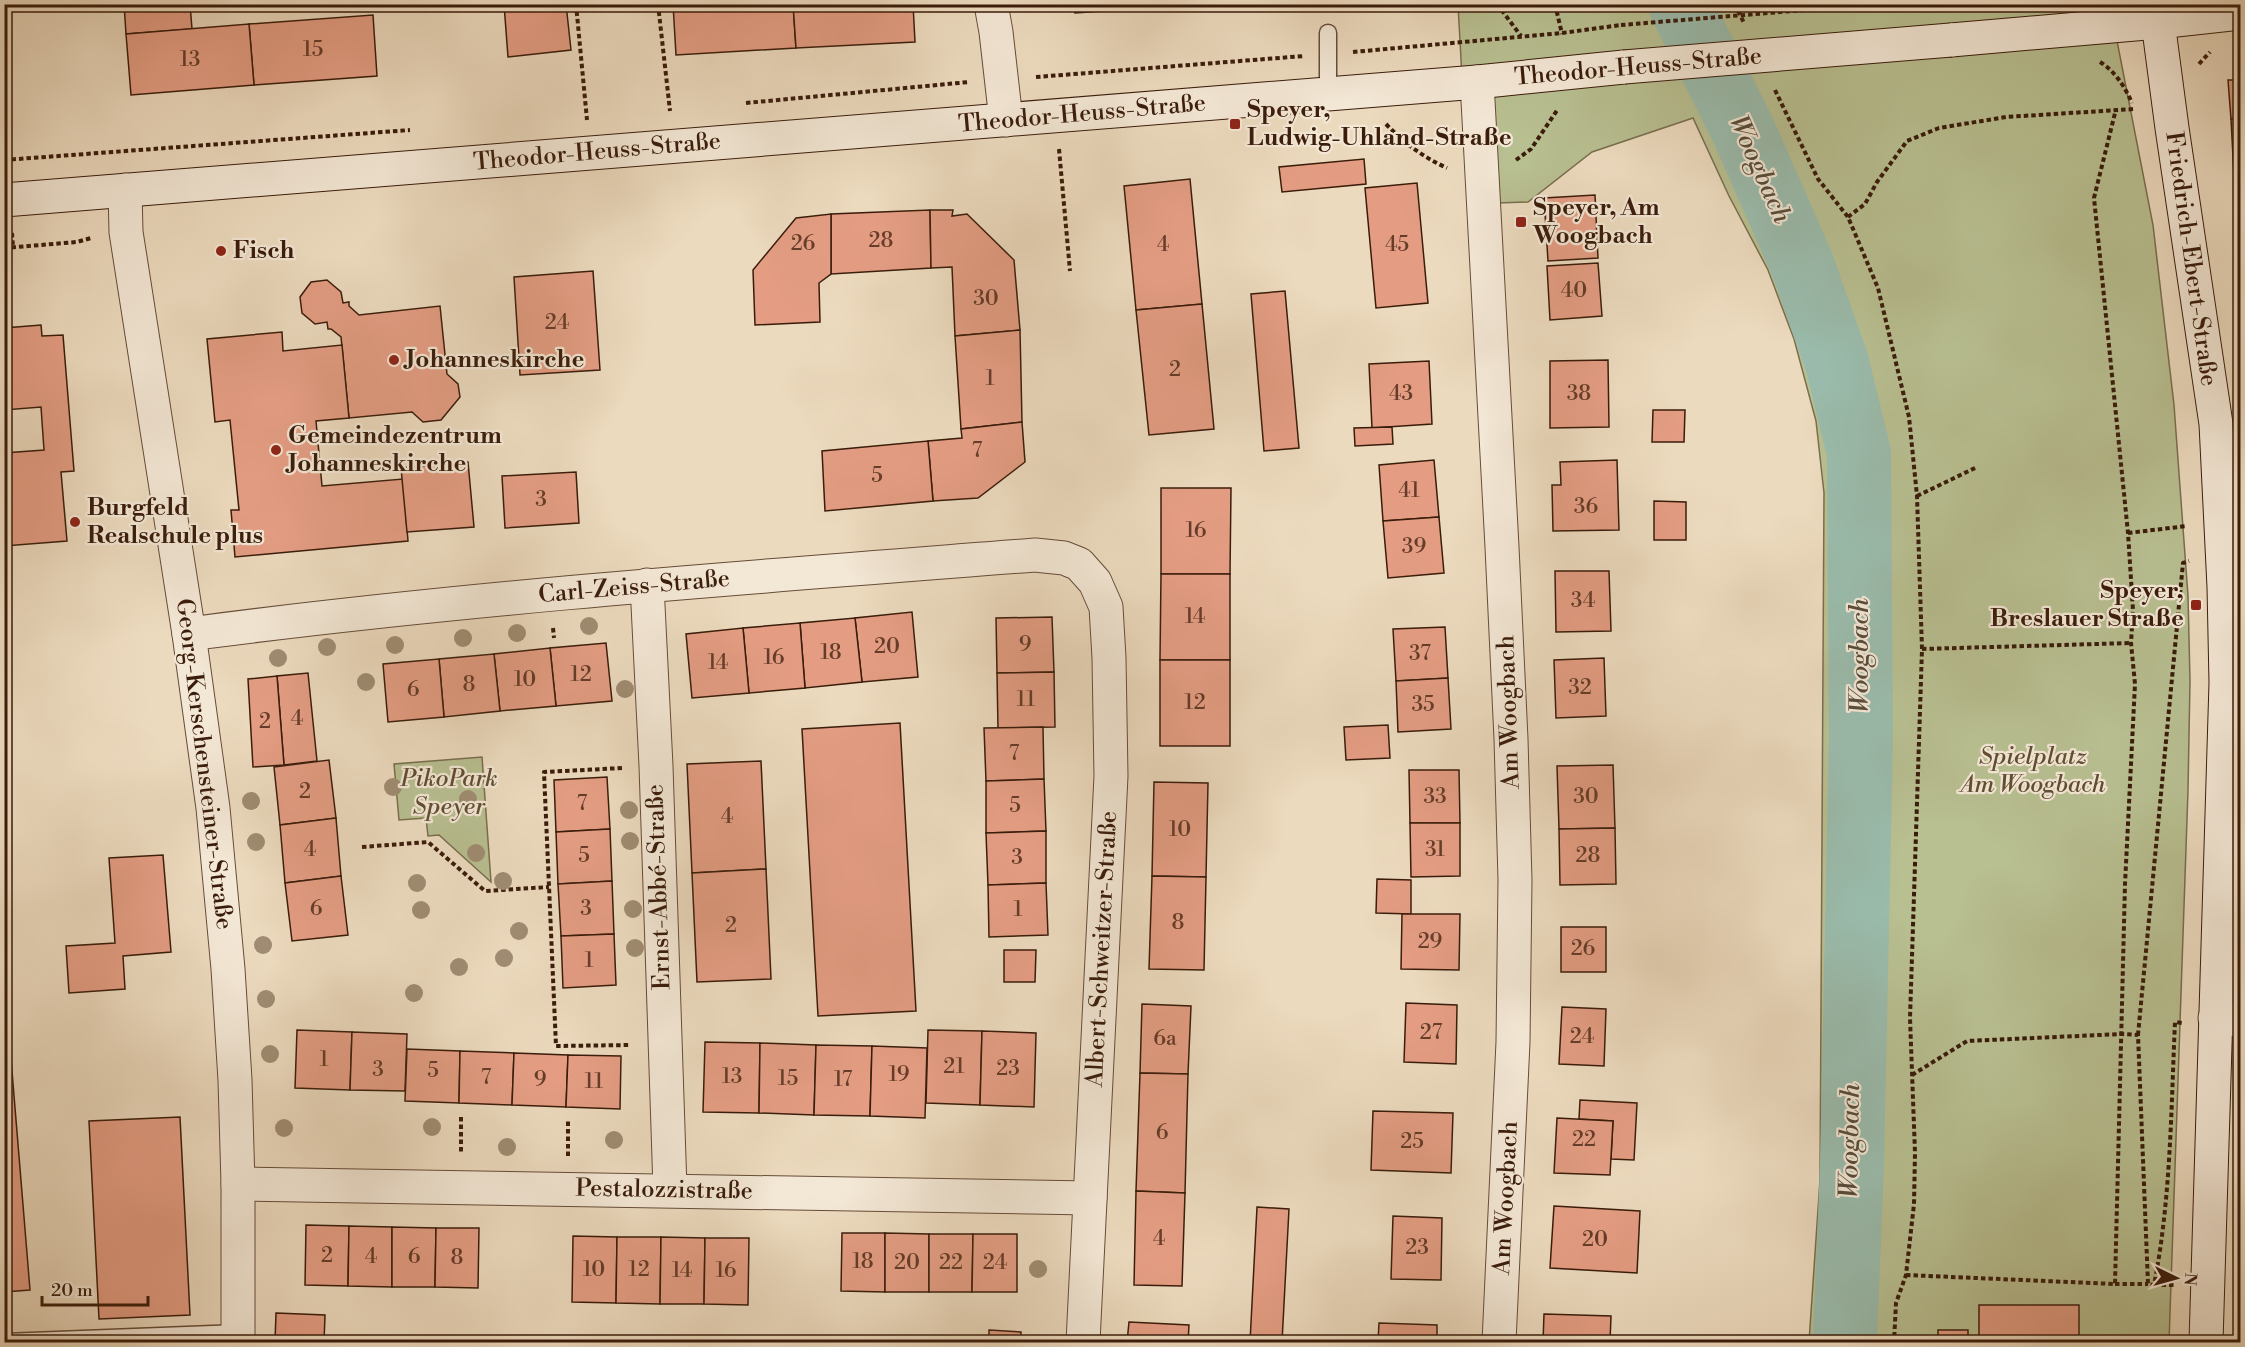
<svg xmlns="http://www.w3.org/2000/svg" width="2245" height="1347" viewBox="0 0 2245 1347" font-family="'Libre Bodoni',serif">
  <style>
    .green { fill: #b8bf91; stroke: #796e4e; stroke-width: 1.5 }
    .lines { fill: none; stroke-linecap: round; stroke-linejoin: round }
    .river { stroke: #9abbab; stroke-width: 64 }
    .building { fill: #e49d83; stroke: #3a1c0b; stroke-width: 1.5 }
    .lane-casing { stroke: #664c38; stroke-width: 19 }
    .street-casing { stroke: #664c38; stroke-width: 35 }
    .secondary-casing { stroke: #3a1c0b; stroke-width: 35 }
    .path { stroke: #3a1c0b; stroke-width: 4; stroke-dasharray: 4.5 3; stroke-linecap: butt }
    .lane { stroke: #f3e7d5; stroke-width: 16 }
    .street { stroke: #f3e7d5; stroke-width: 33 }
    .secondary { stroke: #f3e7d5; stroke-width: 33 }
    .secondary-bridge-casing { stroke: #3a1c0b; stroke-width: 35; stroke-linecap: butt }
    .path-bridge { stroke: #3a1c0b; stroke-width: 4; stroke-dasharray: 4.5 3; stroke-linecap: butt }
    .secondary-bridge { stroke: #f3e7d5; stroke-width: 33 }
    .tree { fill: #9f8c72 }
    .poi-dot { fill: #8f2418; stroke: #f3e7d5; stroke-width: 2 }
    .labels { text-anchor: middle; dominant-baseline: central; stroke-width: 4.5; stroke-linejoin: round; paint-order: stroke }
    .number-label { font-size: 21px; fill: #643c29 }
    .street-label { font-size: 24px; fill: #3a1c0b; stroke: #f3e7d5 }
    .poi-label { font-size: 24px; font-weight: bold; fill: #3a1c0b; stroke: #f3e7d5; text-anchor: start }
    .park-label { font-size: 24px; font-style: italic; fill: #604d33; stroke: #f3e7d5 }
    .water-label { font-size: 26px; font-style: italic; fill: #574c3b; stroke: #f3e7d5 }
  </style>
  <rect width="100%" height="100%" fill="#ecdabe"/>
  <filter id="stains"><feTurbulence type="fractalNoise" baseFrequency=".00333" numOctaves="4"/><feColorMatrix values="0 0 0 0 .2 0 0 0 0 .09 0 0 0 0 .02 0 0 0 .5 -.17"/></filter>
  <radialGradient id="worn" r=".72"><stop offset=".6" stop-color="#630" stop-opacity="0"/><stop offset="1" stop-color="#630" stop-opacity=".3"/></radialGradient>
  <g class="green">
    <path d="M1458,5H2110L2153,225L2174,405L2188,596L2190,681L2188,790L2169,1342H1809L1820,1180L1824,493L1816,421L1794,339L1768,270L1729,196L1693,118L1592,152L1528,202L1469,204Z"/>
    <path d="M482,757L491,882L439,835L428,836L426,818L399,820L394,764Z"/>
  </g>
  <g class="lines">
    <path class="river" d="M1680,4L1743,130L1802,264L1837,363L1859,453L1861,738L1852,1164L1845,1342"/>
  </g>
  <g class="building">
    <path d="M124,4H190L192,29L126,34Z"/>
    <path d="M504,4H566L571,50L508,57Z"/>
    <path d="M673,4H793L796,48L676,55Z"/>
    <path d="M793,4H913L915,42L796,48Z"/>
    <path d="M1075,4H1179V6L1075,13Z"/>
    <path d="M373,15L377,76L254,85L249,24Z"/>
    <path d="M249,24L254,85L131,95L126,34Z"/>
    <path d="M2228,80H2240V118L2231,119Z"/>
    <path d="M2240,118V156L2233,157L2231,119Z"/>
    <path d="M2240,156V195H2235L2233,157Z"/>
    <path d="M1364,159L1366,184L1282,192L1279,167Z"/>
    <path d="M1190,179L1202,304L1136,310L1124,186Z"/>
    <path d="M1417,183L1428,303L1376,308L1365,188Z"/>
    <path d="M1595,195L1598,258L1548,261L1544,198Z"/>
    <path d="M2235,195H2240V233H2237Z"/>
    <path d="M930,210L931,268L831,274V214Z"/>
    <path d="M930,210H953L952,216L967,214L1014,260L1020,330L955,336L952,267L931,268Z"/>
    <path d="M831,214V274L819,283L820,322L755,325L753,270L796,218Z"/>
    <path d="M1598,263L1602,316L1550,320L1547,266Z"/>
    <path d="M593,271L600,370L520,375L514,277Z"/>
    <path d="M327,280L341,292L343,303L349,302V306L359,315L440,306L447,374L458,384L460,397L441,420L423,422L412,412L349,418L341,337L331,329H328L327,322L315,324L302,313L300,297L311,282Z"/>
    <path d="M1285,291L1299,448L1264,451L1251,294Z"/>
    <path d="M1202,304L1214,429L1149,435L1136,310Z"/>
    <path d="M41,325L42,336L63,335L74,471L61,472L67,541L4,546V453L44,450L41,407L4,410V328Z"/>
    <path d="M1020,330L1022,422L961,429L955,336Z"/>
    <path d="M282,332L283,351L342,345L349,418L316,421L322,486L403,479L408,541L235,557L231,510H239L230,420L215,422L207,339Z"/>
    <path d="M1608,360L1609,427L1550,428V361Z"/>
    <path d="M1429,361L1432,424L1372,428L1369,364Z"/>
    <path d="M1653,410H1685L1684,442H1652Z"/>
    <path d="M1022,422L1025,462L978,498L933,501L928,441L962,438L961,429Z"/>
    <path d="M1392,427L1393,444L1355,446L1354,428Z"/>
    <path d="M928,441L933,501L825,511L822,451Z"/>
    <path d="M1434,460L1439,517L1383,521L1379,465Z"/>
    <path d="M1617,460L1619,530L1553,531L1552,485H1561L1560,462Z"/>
    <path d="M468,462L474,527L407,532L401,468Z"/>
    <path d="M576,472L579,523L505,528L502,476Z"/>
    <path d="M1161,488H1231L1230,574H1161Z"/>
    <path d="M1654,501L1686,502V540H1654Z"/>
    <path d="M1439,517L1444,573L1388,578L1383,521Z"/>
    <path d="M1555,571H1609L1611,631L1556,632Z"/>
    <path d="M1161,574H1230V660H1160Z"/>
    <path d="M912,612L918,677L862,682L855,618Z"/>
    <path d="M1052,617L1054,672L997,673L996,618Z"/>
    <path d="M855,618L862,682L805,688L800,623Z"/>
    <path d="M800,623L805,688L749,693L743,628Z"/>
    <path d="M1445,627L1448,678L1396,681L1393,629Z"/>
    <path d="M743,628L749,693L692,698L686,634Z"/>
    <path d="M606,643L612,701L556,706L550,648Z"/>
    <path d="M550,648L556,706L500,711L494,654Z"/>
    <path d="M494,654L500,711L444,717L439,659Z"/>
    <path d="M1604,658L1606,716L1556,718L1554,660Z"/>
    <path d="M439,659L444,717L388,722L383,664Z"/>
    <rect x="1160" y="660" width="70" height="86"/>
    <path d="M1054,672L1055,727L998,728L997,673Z"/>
    <path d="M308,673L317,761L284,765L277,676Z"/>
    <path d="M277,676L284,765L253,767L248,679Z"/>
    <path d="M1448,678L1451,729L1398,732L1396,681Z"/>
    <path d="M900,723L916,1011L818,1016L802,729Z"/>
    <path d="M1388,725L1390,758L1346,760L1344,727Z"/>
    <path d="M1043,727L1044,779L986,781L984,728Z"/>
    <path d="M329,760L336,818L280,825L274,767Z"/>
    <path d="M761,761L766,869L692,873L687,764Z"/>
    <path d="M1613,765L1615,828L1559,829L1557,766Z"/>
    <path d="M1409,770H1459L1460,823H1410Z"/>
    <path d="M607,777L610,829L556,832L554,780Z"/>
    <path d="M1044,779L1046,831L986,833V781Z"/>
    <path d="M1154,782L1208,783L1206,877L1152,876Z"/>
    <path d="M336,818L341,876L285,883L280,825Z"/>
    <path d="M1410,823H1460V876L1411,877Z"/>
    <path d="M1615,828L1616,884L1560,885L1559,829Z"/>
    <path d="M610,829L612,881L558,884L556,832Z"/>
    <path d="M1046,831V883L988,885L986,833Z"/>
    <path d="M163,855L171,952L123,956L125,989L69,993L66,946L115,943L109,858Z"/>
    <path d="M766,869L771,979L697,982L692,873Z"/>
    <path d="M341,876L348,935L292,941L285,883Z"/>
    <path d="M1152,876L1206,877L1204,970L1149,969Z"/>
    <path d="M1377,879L1411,880V914L1376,913Z"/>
    <path d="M612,881L614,934L561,936L558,884Z"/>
    <path d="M1046,883L1048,935L989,937L988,885Z"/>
    <path d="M1402,914H1460L1459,970L1401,969Z"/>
    <rect x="1561" y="927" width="45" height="45"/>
    <path d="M614,934L616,985L563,988L561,936Z"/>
    <path d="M1004,950H1036L1035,982H1004Z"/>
    <path d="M4,974L30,1290L4,1292Z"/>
    <path d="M1406,1003L1457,1005L1456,1064L1404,1062Z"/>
    <path d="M1142,1004L1191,1006L1188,1074L1140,1073Z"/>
    <path d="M1562,1007L1606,1009L1604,1066L1559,1064Z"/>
    <path d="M297,1030L352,1032L350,1090L295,1088Z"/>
    <path d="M928,1030L982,1031L980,1105L926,1103Z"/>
    <path d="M982,1031L1036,1033L1034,1107L980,1105Z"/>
    <path d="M352,1032L407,1034L405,1091L350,1090Z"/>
    <path d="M705,1042L760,1043L759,1113L703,1112Z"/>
    <path d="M760,1043L816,1045L814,1115L759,1113Z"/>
    <path d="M816,1045L872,1046L870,1116L814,1115Z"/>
    <path d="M872,1046L927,1048L925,1118L870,1116Z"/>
    <path d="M407,1049L460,1051L459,1103L405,1101Z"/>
    <path d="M460,1051L514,1053L512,1105L459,1103Z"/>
    <path d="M514,1053L568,1055L566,1107L512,1105Z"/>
    <path d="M568,1055L621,1056L620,1109L566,1107Z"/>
    <path d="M1140,1073L1188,1074L1185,1193L1136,1191Z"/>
    <path d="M1580,1100L1637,1103L1634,1160L1611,1159L1613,1121L1579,1119Z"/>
    <path d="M1373,1111L1453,1113L1451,1173L1371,1170Z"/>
    <path d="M180,1117L190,1315L99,1319L89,1121Z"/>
    <path d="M1557,1118L1613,1121L1610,1175L1554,1173Z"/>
    <path d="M1136,1191L1185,1193L1182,1286L1134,1285Z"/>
    <path d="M1554,1206L1640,1211L1637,1273L1550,1268Z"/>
    <path d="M1257,1207L1289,1209L1282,1342H1250Z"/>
    <path d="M1393,1216L1442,1218L1441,1280L1391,1279Z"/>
    <path d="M306,1225L349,1226L348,1286L305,1285Z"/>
    <path d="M349,1226L392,1227V1287L348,1286Z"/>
    <path d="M392,1227L436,1228L435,1287H392Z"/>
    <path d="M436,1228H479L478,1288L435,1287Z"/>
    <path d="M842,1233H885V1292L841,1291Z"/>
    <path d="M885,1233L929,1234V1292H885Z"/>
    <path d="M929,1234H973L972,1292H929Z"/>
    <path d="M973,1234H1017V1292H972Z"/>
    <path d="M573,1236L617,1237L616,1303L572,1302Z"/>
    <path d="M617,1237H661L660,1304L616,1303Z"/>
    <path d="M661,1237L705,1238L704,1304H660Z"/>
    <path d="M705,1238H749L748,1305L704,1304Z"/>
    <rect x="1979" y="1305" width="100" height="37"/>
    <path d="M276,1313L325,1315L324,1342H275Z"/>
    <path d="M1544,1314L1611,1316L1610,1342H1543Z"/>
    <path d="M1129,1322L1189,1325L1188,1342H1127Z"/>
    <path d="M1379,1323L1437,1325V1342H1378Z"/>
    <path d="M989,1330L1021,1332V1342H989Z"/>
    <rect x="1938" y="1330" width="30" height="12"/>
  </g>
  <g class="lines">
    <g class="lane-casing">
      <g id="lane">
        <path d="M1328,33V94"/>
        <path d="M4,1342L239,1333"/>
      </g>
    </g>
    <g class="street-casing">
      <g id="street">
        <path d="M991,4L996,32L1006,120"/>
        <path d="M1477,82L1502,547L1511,739L1515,880L1513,1042L1499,1342"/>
        <path d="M125,190L126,232L189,634L213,808L228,969L235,1080L238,1184V1342"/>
        <path d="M647,585L656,766L670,1189"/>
        <path d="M189,634C470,597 752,577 1035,555L1064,558L1079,564L1095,582L1106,607L1109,658L1111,776L1083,1342"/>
        <path d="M2215,1018L2240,1020"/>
        <path d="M238,1184L1090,1198"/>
      </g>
    </g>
    <g class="secondary-casing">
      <g id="secondary">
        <path d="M2158,22L2172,128L2216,424L2224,587L2226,683L2206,1342"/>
        <path d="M1951,40L2158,22L2240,13"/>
        <path d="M4,200L1477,82L1624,67"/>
      </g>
    </g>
    <g class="path">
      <path d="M576,4L587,120"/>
      <path d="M658,4L670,111"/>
      <path d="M1497,4L1521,36"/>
      <path d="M1555,4L1562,34"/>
      <path d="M1735,4L1744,23"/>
      <path d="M1353,52L1562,33L1621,25"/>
      <path d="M2100,62C2115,71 2125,87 2132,103"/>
      <path d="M2199,64L2210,52"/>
      <path d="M1036,77L1304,56"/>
      <path d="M4,80L9,160"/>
      <path d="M1775,90L1818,179L1848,217L1878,288L1909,417L1917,496L1922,649L1910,1018L1915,1153L1914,1204L1906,1275L1896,1303L1894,1342"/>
      <path d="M746,103L969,82"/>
      <path d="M1386,124C1404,143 1423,157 1447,168"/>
      <path d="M1059,149L1070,271"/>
      <path d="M4,160L410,130"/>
      <path d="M1516,160L1531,149L1558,109"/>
      <path d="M1848,217L1865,204L1877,182L1907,141L1939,128L2006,117L2135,109"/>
      <path d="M12,233L13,247"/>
      <path d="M4,248L77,242L91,238"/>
      <path d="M1917,496L1977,467"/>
      <path d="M2128,533L2187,526"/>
      <path d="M553,628L554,638"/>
      <path d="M1922,649L2131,643"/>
      <path d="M622,768L544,772L556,1046L630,1045"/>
      <path d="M362,847L428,842L485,891L549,887"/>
      <path d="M2138,1035L2183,563L2189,561"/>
      <path d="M1912,1075L1967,1041L2122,1034L2138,1035L2148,1284L2154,1285C2171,1199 2171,1109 2175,1022L2182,1023"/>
      <path d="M461,1117V1152"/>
      <path d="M568,1156V1121"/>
      <path d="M1906,1275L2115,1284L2125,884L2135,684L2131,643L2133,610L2128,533L2094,198L2116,109"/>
      <path d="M2115,1284H2148"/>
      <path d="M2154,1285H2174"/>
    </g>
    <use href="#lane" class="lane"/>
    <use href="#street" class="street"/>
    <use href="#secondary" class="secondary"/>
    <g class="secondary-bridge-casing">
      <path id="secondary-bridge" d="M1624,67L1951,40"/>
    </g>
    <path class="path-bridge" d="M1621,25L1879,4"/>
    <use href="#secondary-bridge" class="secondary-bridge"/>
  </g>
  <g class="tree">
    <circle cx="589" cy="626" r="9"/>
    <circle cx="517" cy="633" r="9"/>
    <circle cx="463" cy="638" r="9"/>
    <circle cx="395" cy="645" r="9"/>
    <circle cx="327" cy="647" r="9"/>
    <circle cx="278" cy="658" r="9"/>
    <circle cx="366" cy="682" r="9"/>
    <circle cx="625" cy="689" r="9"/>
    <circle cx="393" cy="787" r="9"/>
    <circle cx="468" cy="799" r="9"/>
    <circle cx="251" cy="801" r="9"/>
    <circle cx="629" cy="810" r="9"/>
    <circle cx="630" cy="841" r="9"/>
    <circle cx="256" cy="842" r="9"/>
    <circle cx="476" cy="853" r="9"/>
    <circle cx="503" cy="881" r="9"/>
    <circle cx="417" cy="883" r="9"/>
    <circle cx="633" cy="909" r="9"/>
    <circle cx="421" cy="910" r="9"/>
    <circle cx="519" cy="931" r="9"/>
    <circle cx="263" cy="945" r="9"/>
    <circle cx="635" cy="948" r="9"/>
    <circle cx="504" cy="958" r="9"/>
    <circle cx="459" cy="967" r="9"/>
    <circle cx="414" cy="993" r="9"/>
    <circle cx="266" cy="999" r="9"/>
    <circle cx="270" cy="1054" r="9"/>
    <circle cx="432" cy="1127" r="9"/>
    <circle cx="284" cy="1128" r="9"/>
    <circle cx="614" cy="1140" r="9"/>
    <circle cx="507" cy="1147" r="9"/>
    <circle cx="1038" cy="1269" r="9"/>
  </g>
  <g class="poi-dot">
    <rect x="1229" y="118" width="12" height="12" rx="3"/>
    <rect x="1515" y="216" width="12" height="12" rx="3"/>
    <circle cx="221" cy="251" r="6"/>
    <circle cx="394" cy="360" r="6"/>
    <circle cx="276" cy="450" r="6"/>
    <circle cx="75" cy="522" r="6"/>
    <rect x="2190" y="599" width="12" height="12" rx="3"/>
  </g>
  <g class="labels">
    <g class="number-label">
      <text x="313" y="50">15</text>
      <text x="190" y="60">13</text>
      <text x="881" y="241">28</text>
      <text x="803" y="244">26</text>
      <text x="1163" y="245">4</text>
      <text x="1397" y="245">45</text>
      <text x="1574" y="291">40</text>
      <text x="986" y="299">30</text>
      <text x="557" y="323">24</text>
      <text x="1175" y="370">2</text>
      <text x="990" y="379">1</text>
      <text x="1401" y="394">43</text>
      <text x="1579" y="394">38</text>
      <text x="977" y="451">7</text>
      <text x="877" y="476">5</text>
      <text x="1409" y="491">41</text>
      <text x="541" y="500">3</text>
      <text x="1586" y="507">36</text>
      <text x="1196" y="531">16</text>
      <text x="1414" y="547">39</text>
      <text x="1583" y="601">34</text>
      <text x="1195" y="617">14</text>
      <text x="1025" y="645">9</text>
      <text x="887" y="647">20</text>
      <text x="831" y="653">18</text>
      <text x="1420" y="654">37</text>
      <text x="774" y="658">16</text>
      <text x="718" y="663">14</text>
      <text x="581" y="675">12</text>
      <text x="525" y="680">10</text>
      <text x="469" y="685">8</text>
      <text x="1580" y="688">32</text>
      <text x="413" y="690">6</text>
      <text x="1026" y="700">11</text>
      <text x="1195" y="703">12</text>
      <text x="1423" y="705">35</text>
      <text x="297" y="719">4</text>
      <text x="265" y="722">2</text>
      <text x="1014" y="754">7</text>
      <text x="305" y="792">2</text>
      <text x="1435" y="797">33</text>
      <text x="1586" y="797">30</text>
      <text x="582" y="804">7</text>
      <text x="1015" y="806">5</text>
      <text x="727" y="817">4</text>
      <text x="1180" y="830">10</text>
      <text x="310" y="850">4</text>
      <text x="1435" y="850">31</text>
      <text x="584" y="856">5</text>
      <text x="1588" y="856">28</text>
      <text x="1017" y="858">3</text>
      <text x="316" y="909">6</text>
      <text x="586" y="909">3</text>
      <text x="1018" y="910">1</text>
      <text x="1178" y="923">8</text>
      <text x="731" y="926">2</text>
      <text x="1430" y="942">29</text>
      <text x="1583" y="949">26</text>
      <text x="589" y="961">1</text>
      <text x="1431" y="1033">27</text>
      <text x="1582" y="1037">24</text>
      <text x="1165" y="1039">6a</text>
      <text x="324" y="1060">1</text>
      <text x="954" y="1067">21</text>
      <text x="1008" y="1069">23</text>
      <text x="378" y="1070">3</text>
      <text x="433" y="1071">5</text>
      <text x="899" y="1075">19</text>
      <text x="732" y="1077">13</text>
      <text x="486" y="1078">7</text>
      <text x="788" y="1079">15</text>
      <text x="540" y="1080">9</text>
      <text x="843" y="1080">17</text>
      <text x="594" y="1082">11</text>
      <text x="1162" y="1133">6</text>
      <text x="1584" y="1140">22</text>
      <text x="1412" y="1142">25</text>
      <text x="1159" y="1239">4</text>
      <text x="1595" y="1240">20</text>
      <text x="1417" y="1248">23</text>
      <text x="327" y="1256">2</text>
      <text x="371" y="1257">4</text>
      <text x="414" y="1257">6</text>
      <text x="457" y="1258">8</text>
      <text x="863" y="1262">18</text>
      <text x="907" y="1263">20</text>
      <text x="951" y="1263">22</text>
      <text x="995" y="1263">24</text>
      <text x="594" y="1270">10</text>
      <text x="639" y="1270">12</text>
      <text x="682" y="1271">14</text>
      <text x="726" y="1271">16</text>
    </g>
    <g class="street-label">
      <text transform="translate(1638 67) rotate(-5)">Theodor-Heuss-Straße</text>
      <text transform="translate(1082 114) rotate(-5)">Theodor-Heuss-Straße</text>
      <text transform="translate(597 152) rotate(-5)">Theodor-Heuss-Straße</text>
      <text transform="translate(2191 259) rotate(82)">Friedrich-Ebert-Straße</text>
      <text transform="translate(634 587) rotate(-5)">Carl-Zeiss-Straße</text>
      <text transform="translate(1509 712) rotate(-92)">Am Woogbach</text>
      <text transform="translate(204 764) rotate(83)">Georg-Kerschensteiner-Straße</text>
      <text transform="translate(659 887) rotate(-92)">Ernst-Abbé-Straße</text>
      <text transform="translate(1102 949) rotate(-87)">Albert-Schweitzer-Straße</text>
      <text transform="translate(664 1190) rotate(1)">Pestalozzistraße</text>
      <text transform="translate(1506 1198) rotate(-87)">Am Woogbach</text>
    </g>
    <g class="poi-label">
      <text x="1247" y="110">Speyer,<tspan x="1247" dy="28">Ludwig-Uhland-Straße</tspan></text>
      <text x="1533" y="208">Speyer, Am<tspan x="1533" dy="28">Woogbach</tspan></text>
      <text x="233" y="251">Fisch</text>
      <text x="406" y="360">Johanneskirche</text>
      <text x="288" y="436">Gemeindezentrum<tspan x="288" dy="28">Johanneskirche</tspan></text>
      <text x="87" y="508">Burgfeld<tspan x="87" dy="28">Realschule plus</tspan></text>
      <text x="2184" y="591" text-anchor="end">Speyer,<tspan x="2184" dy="28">Breslauer Straße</tspan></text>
    </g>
    <g class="park-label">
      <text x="2033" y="757">Spielplatz<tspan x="2033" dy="28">Am Woogbach</tspan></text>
      <text x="449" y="779">PikoPark<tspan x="449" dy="28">Speyer</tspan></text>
    </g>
    <g class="water-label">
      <text transform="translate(1760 169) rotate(66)">Woogbach</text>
      <text transform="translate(1860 656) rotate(-90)">Woogbach</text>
      <text transform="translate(1850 1141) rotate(-89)">Woogbach</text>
    </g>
  </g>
  <rect width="2245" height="1347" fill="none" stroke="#ecdabe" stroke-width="24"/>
  <rect x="6" y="6" width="2233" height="1335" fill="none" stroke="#3a1c0b" stroke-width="3"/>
  <rect x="12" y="12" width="2221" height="1323" fill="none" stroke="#3a1c0b" stroke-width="1.5"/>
  <g transform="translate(2176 1278) rotate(95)" stroke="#f3e7d5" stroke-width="4.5" paint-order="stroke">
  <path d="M0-4.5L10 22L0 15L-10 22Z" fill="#3a1c0b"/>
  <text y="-9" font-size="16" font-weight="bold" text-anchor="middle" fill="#3a1c0b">N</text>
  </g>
  <path d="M42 1296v9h106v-9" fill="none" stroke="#3a1c0b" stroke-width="3"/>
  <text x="51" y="1296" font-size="18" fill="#3a1c0b" stroke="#f3e7d5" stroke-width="4.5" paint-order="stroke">20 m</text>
  <rect width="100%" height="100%" filter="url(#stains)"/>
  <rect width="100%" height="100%" fill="url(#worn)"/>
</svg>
